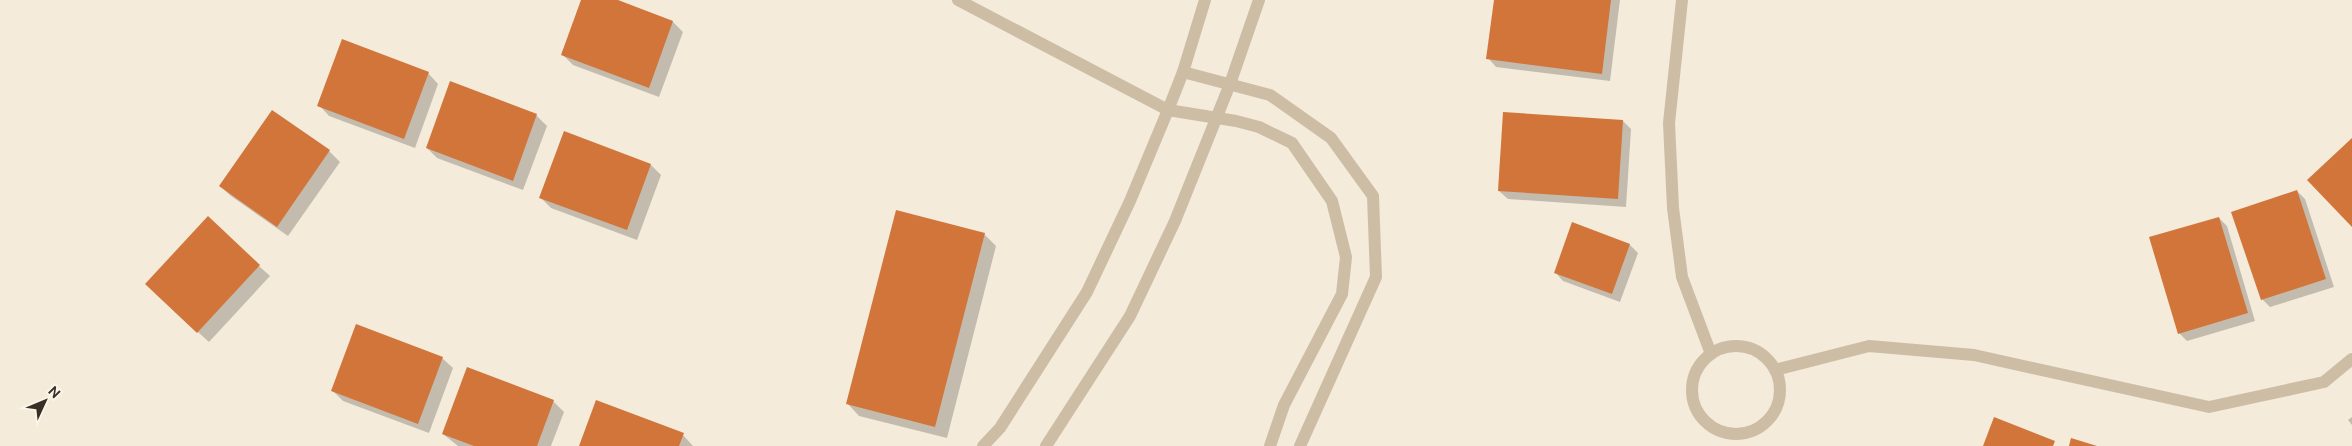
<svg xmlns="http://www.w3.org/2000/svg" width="2352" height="446" viewBox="0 0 2352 446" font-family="Ubuntu,sans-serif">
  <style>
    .shadow { fill: #0003 }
    .building { fill: #d1753a }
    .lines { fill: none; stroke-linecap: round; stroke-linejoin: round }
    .street { stroke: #cdbda5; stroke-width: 12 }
  </style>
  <rect width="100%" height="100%" fill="#f4ebda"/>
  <g class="shadow">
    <path d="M582,0H614L673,22L683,32L659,97L573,65L562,54Z"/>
    <path d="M1495,0H1620L1610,81L1496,67L1488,58Z"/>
    <path d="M428,73L438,84L415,148L329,116L319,105Z"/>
    <path d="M272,111L329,151L340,162L288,236L231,196L220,186Z"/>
    <path d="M536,115L547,126L523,190L437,158L427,148Z"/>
    <path d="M1623,121L1631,129L1626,207L1508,199L1499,191Z"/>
    <path d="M651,165L661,175L637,240L551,208L541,198Z"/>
    <path d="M2297,191L2305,199L2334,287L2270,307L2262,299Z"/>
    <path d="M2219,218L2227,226L2255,321L2187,341L2179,333Z"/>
    <path d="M1573,224L1630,245L1638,253L1620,302L1563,281L1555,272Z"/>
    <path d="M984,234L996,246L947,438L859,416L848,404Z"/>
    <path d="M259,266L270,276L209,342L157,295Z"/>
    <path d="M442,358L453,368L429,433L343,401L333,391Z"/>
    <path d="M553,401L564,412L551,446H458L443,434Z"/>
    <path d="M2352,417V425L2348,420Z"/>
    <path d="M683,435L693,446H581Z"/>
  </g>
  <g class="building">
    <path d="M581,0H618L673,21L649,88L561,55Z"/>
    <path d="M1494,0H1611L1602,74L1486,59Z"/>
    <path d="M342,39L429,72L404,139L317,106Z"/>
    <path d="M450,81L537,114L513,181L426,148Z"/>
    <path d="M272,110L330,150L277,227L219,186Z"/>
    <path d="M1503,112L1623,120L1618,199L1498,191Z"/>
    <path d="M564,131L651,164L627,230L539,198Z"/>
    <path d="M2352,138V227L2307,180Z"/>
    <path d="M2297,190L2326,279L2261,300L2231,212Z"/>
    <path d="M896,210L985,233L935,427L846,404Z"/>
    <path d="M208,216L260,265L197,333L145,284Z"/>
    <path d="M2219,217L2248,313L2178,334L2149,237Z"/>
    <path d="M1572,222L1630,244L1612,294L1554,273Z"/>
    <path d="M356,324L443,357L418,424L331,391Z"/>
    <path d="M467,367L554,400L537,446H474L442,434Z"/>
    <path d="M596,400L684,433L679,446H579Z"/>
    <path d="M1994,417L2055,441L2053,446H1983Z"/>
    <path d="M2071,438L2097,446H2069Z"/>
  </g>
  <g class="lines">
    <g class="street">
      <path d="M958,0L1168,110L1236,121L1259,127L1292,143L1332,201L1346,257L1342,294L1284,405L1270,446"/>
      <path d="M1682,0L1669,123L1673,208L1682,277L1711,354"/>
      <path d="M1183,72L1270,95L1331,138L1373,196L1376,277L1300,446"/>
      <circle cx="1736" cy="390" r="44"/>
      <path d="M1775,370L1869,346L1974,355L2209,407L2324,382L2352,359"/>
      <path d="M983,446L1000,428L1087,292L1130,201L1168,110L1183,72L1205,0"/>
      <path d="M1046,446L1130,316L1175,221L1230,84L1259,0"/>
    </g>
  </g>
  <g transform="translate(45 401) rotate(46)" stroke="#fbf5e7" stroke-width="4" paint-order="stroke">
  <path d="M0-4L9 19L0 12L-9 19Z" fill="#382f27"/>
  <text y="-8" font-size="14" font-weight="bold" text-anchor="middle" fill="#382f27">N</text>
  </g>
</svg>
